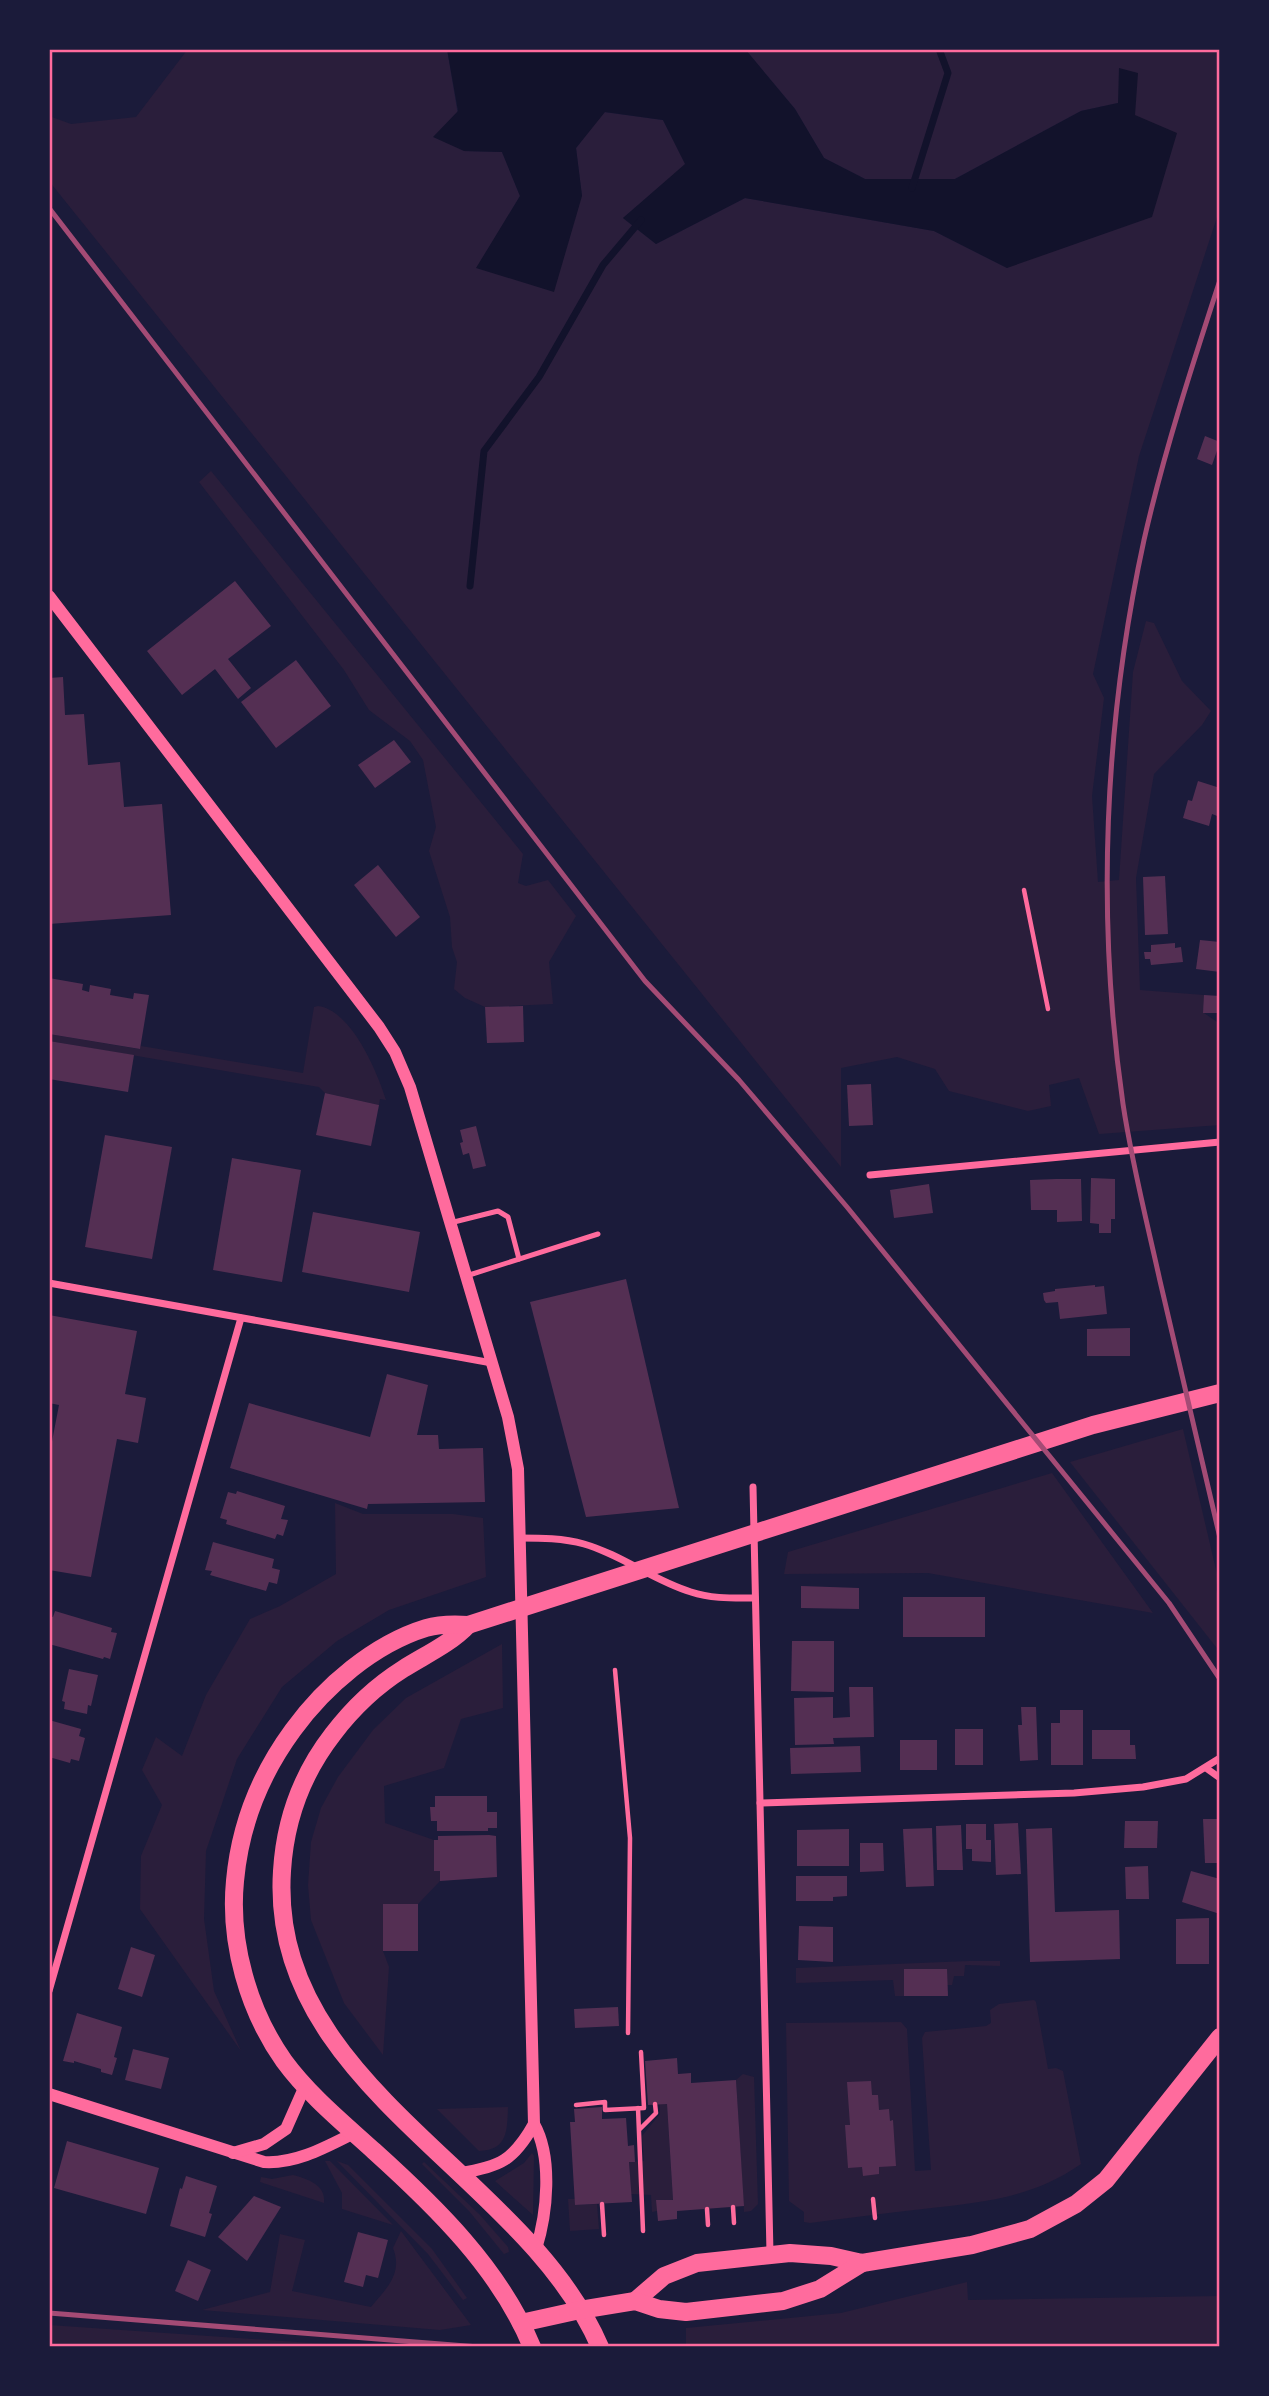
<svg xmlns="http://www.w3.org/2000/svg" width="1269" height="2396" viewBox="0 0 1269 2396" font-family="'DejaVu Sans',sans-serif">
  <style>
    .green { fill: #2a1e3b }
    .water { fill: #12122b }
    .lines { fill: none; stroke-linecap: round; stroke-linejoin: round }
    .stream { stroke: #12122b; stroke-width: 7 }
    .building { fill: #542f53 }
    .path { stroke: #ff6b9d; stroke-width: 4.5 }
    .service { stroke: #ff6b9d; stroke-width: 5 }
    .minor { stroke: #ff6b9d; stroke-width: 7 }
    .tertiary { stroke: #ff6b9d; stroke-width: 12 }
    .trunk { stroke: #ff6b9d; stroke-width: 18 }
    .rail { stroke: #a44b75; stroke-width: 5 }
    .neatline { fill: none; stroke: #ff6b9d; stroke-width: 2.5 }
  </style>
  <rect width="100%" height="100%" fill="#1b1b3a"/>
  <g class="green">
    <path d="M188,49H447L464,151L502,152L520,196L477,268L582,196L576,148L604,112L663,120L686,165L623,218L656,244L745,198L934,231L1007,268L1135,115L1118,103L1081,111L955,179H865L824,158L795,109L745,49H1220V208L1139,456L1093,674L1104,698L1092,796L1098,882L1119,880L1133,672L1146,621L1154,623L1182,681L1211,711L1202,725L1154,774L1136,878L1140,990L1204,995V1013L1220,1024V1125L1099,1134L1079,1078L1049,1085L1051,1106L1028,1111L949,1091L935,1069L897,1057L841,1068V1167L49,181V116L71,124L136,117Z"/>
    <path d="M211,471L523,854L518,883L526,886L548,880L576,916L549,962L553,1004L485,1007L465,998L454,989L457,962L452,947L450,917L429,851L436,827L423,760L410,741L369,710L344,670L199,482Z"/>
    <path d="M318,1006C351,1010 377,1071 386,1100L380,1099L379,1105L325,1093L319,1087L49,1041V1034L139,1049L141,1046L303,1073L314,1007Z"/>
    <path d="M1183,1429L1217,1574L1216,1589L1220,1605V1652L1070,1462Z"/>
    <path d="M1052,1473L1153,1613L928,1573L784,1574L788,1552Z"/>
    <path d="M335,1503L363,1514H453L483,1518L486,1577L389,1610L337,1641L282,1687L237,1759L206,1851L204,1919L214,1991L241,2051L140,1909L141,1856L162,1805L142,1770L156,1737L182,1756L206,1695L250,1619L280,1606L336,1574Z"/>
    <path d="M502,1644L503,1708L461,1719L444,1768L384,1786L385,1823L434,1840V1870L440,1871V1881L418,1904H383V1951L389,1967L383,2055L344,2003L311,1920L308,1885L311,1842L321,1808L338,1777L373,1730L406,1698Z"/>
    <path d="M969,1961H1000V1966L965,1965L964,1976H954L952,1985H947V1969H904V1996H895L893,1980L796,1983V1968Z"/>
    <path d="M1034,2000L1036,2002L1048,2069L1056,2068L1063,2071L1081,2164C1031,2199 981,2202 923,2209C885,2213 848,2218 810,2223L804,2222V2212L789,2201L786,2023L901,2022L907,2029L915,2171L931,2170L922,2038L925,2032L986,2026L991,2023L990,2010L999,2004Z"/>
    <path d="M743,2074L754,2077L758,2204L751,2211L744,2212L736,2080Z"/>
    <path d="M660,2104H667L673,2200H657V2211L652,2212L651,2195L631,2194L629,2162L644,2161L642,2136L660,2114Z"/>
    <path d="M508,2107C507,2130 508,2150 479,2151L437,2109Z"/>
    <path d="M532,2153L534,2156L533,2215L495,2181L524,2163Z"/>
    <path d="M325,2161H330L393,2225L342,2209V2193Z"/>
    <path d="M337,2161L348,2165L432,2249L467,2298L463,2300L428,2254Z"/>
    <path d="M424,2162L480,2215L508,2247L509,2252L504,2254L469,2211L422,2164Z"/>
    <path d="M293,2175C308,2179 326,2185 324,2203L260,2182L261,2177L272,2179Z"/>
    <path d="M568,2199H575V2205L597,2204L599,2229L570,2231Z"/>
    <path d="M401,2231L471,2325L440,2330L202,2310L270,2292L280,2234L305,2240L292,2291L371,2307C387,2288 403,2273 393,2248Z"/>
    <path d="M967,2282L968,2300L1220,2296V2347H686V2328L841,2313Z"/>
    <path d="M49,2325L370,2347H49Z"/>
  </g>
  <path class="water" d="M447,49H745L795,109L824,158L865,179H955L1081,111L1118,103L1119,68L1138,73L1135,115L1177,133L1152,217L1007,268L934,231L745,198L656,244L623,218L685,164L663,120L605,112L576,148L582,196L554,292L476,268L520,196L502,152L464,151L433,137L458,111Z"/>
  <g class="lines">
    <g class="stream">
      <path d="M912,188L948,73L939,49"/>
      <path d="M470,586L484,451L539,377L603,265L641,220"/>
    </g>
  </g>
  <g class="building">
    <path d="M1205,436L1220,442L1212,465L1197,459Z"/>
    <path d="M235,581L271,626L228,659L251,688L238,699L215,669L182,695L147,651Z"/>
    <path d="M296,660L331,706L276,748L241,702Z"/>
    <path d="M63,677L65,715L84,714L88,765L120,762L124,807L162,804L171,915L49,924V678Z"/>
    <path d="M394,740L411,762L375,788L358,765Z"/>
    <path d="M1198,781L1220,788V817L1212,814L1209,826L1183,818L1188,800L1192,801Z"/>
    <path d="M378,865L420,917L396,937L354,885Z"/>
    <path d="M1165,876L1168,934L1145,935L1143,877Z"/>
    <path d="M1200,940L1220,942V972L1196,969Z"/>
    <path d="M1175,943V948L1181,947L1183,962L1151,965L1150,959H1145L1144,952H1151V945Z"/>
    <path d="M49,978L83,984L82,990L89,992L90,985L111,989L110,995L133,999L134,993L149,995L140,1049L49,1034Z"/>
    <path d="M1204,995L1220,996V1013H1203Z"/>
    <path d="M523,1006L524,1042L487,1043L485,1007Z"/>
    <path d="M49,1041L134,1055L128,1092L49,1079Z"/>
    <path d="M871,1084L873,1125L849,1126L847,1085Z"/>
    <path d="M325,1093L379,1105L371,1146L316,1135Z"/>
    <path d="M476,1126L486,1166L473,1169L469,1153L463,1155L460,1143L463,1142L460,1130Z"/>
    <path d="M105,1135L172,1147L152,1259L85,1247Z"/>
    <path d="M232,1158L301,1170L282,1282L213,1270Z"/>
    <path d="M1091,1178L1115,1179V1219H1111V1233H1099V1224L1090,1223Z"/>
    <path d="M1056,1179H1081L1082,1221L1057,1222V1210H1031L1030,1180Z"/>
    <path d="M929,1184L933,1213L894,1218L890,1190Z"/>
    <path d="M313,1212L420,1232L409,1292L302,1272Z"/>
    <path d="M626,1279L679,1508L586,1517L530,1302Z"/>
    <path d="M1095,1285V1287L1104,1286L1107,1314L1060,1319L1058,1302L1046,1303L1044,1300L1043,1293L1055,1291V1289Z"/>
    <path d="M49,1315L137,1331L125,1394L146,1398L138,1443L117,1439L91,1577L49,1570V1457L59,1405L49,1403Z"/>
    <path d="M1130,1328V1356H1087V1329Z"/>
    <path d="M387,1374L428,1385L417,1435H438L439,1449L483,1448L485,1502L368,1504L367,1509L230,1468L249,1403L370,1437Z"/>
    <path d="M237,1491L285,1506L281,1519L288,1520L283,1536L277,1534L275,1539L226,1524L227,1520L220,1518L228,1492L236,1494Z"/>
    <path d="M213,1542L274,1559L272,1568L280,1570L277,1584L269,1582L266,1591L210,1575L212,1571L205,1570Z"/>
    <path d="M801,1586L859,1588V1609L801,1608Z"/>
    <rect x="903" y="1597" width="82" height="40"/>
    <path d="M55,1611L112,1628L111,1632L117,1633L110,1659L104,1657L103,1659L49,1644V1616L53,1617Z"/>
    <path d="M792,1641H834V1692L791,1691Z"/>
    <path d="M69,1669L98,1675L91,1706L88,1705L87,1714L64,1709L65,1702L62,1701Z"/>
    <path d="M849,1687H873L874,1737L833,1738L834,1744L795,1745L794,1698L833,1697V1718L850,1717Z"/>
    <path d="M1021,1707H1036L1038,1760L1020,1761L1018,1725H1022Z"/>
    <path d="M1060,1710H1083V1765H1051V1723H1060Z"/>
    <path d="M49,1720L81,1729L79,1736L85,1738L79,1761L71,1759L70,1763L49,1757Z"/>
    <rect x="955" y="1729" width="28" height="36"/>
    <path d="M1092,1730H1130V1745H1135L1136,1759H1092Z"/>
    <rect x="900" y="1740" width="37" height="30"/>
    <path d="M860,1746L861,1772L791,1774L790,1748Z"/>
    <path d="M435,1796H487V1812H497V1828H488V1831H437V1821H431L430,1807H435Z"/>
    <path d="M1203,1819H1220V1863H1205Z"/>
    <path d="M1125,1821H1158L1157,1848H1124Z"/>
    <path d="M1018,1823L1021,1874L996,1875L994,1824Z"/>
    <path d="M966,1824H986V1840H991V1862L972,1861V1849H966Z"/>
    <path d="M961,1825L963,1870H937L936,1826Z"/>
    <path d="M932,1828L934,1886L906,1887L903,1829Z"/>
    <path d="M1052,1828L1055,1912L1119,1910L1120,1959L1030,1962L1026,1829Z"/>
    <path d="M849,1829V1866H797V1830Z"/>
    <path d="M489,1835L496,1836L497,1877L440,1881V1871H434V1840H438V1836Z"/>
    <path d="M860,1843H883L884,1871L860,1872Z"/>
    <path d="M1148,1866L1149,1899H1126L1125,1867Z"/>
    <path d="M1191,1871L1220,1879V1914L1182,1902Z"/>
    <path d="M796,1876H847V1896L833,1897V1901H796Z"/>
    <rect x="383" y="1904" width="35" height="47"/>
    <path d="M1209,1918V1964H1176V1919Z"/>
    <path d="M799,1926L833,1927V1962L798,1960Z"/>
    <path d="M131,1947L155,1955L142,1997L118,1989Z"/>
    <path d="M904,1969H947L948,1996H904Z"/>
    <path d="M618,2007L619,2026L575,2028L574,2009Z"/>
    <path d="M77,2013L122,2027L114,2057L117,2058L112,2075L101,2072V2069L74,2061V2063L63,2061Z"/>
    <path d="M133,2049L169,2058L161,2089L125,2080Z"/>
    <path d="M677,2058L678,2074L691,2073V2083L736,2080L744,2206L677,2211V2219L658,2221L656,2200H673L667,2104L648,2105L645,2061Z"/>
    <path d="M871,2081L872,2095H878L879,2110L889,2109L890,2121L893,2120L896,2166L879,2167V2174L863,2176L862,2167L848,2168L845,2125H850L847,2082Z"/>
    <path d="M602,2107V2119L626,2118L628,2146L634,2145L635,2162H629L632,2202L575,2205L570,2122H575L574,2109Z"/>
    <path d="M67,2141L159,2168L146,2214L54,2188Z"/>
    <path d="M186,2176L217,2186L209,2213L212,2214L205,2237L170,2226L180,2188L182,2189Z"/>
    <path d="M254,2196L281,2207L247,2261L218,2237Z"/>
    <path d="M358,2232L388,2240L378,2278L366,2275L363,2287L344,2282Z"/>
    <path d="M188,2260L211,2270L198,2301L175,2291Z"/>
  </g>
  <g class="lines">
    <g class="path">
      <path d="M1024,890L1048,1009"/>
      <path d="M615,1670L630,1838L628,2033"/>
      <path d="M576,2105L605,2102V2110L644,2108L641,2052"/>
      <path d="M638,2108L643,2231"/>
      <path d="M640,2129L656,2113L655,2104"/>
      <path d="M873,2199L875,2218"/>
      <path d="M602,2204L604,2235"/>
      <path d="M733,2207L734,2223"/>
      <path d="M707,2209L708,2225"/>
    </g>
    <g class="service">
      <path d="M450,1223L498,1211L508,1217L519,1259"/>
      <path d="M466,1276L598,1234"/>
    </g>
    <g class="minor">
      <path d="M870,1175L1220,1142"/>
      <path d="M49,1283L492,1363"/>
      <path d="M753,1487L770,2253"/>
      <path d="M519,1538C541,1538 563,1538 584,1544C622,1555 654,1581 691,1592C712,1599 733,1598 755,1598"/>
      <path d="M1206,1768L1220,1778"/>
      <path d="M760,1803L1074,1793L1143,1787L1186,1779L1220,1758"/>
      <path d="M49,1991L241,1318"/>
    </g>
    <g class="tertiary">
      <path d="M49,596L379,1027L395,1052L410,1087L508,1417L518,1469L534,2124C553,2158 547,2214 536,2249"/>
      <path d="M49,2094L264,2162C296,2164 326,2147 354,2133"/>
      <path d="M233,2153L264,2144L286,2129L305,2086"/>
      <path d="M460,2173C500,2167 514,2160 534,2124"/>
    </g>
    <g class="trunk">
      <path d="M468,1625C450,1644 425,1655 403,1669C376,1686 352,1709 333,1734C302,1774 285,1821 282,1871C268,2086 525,2172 600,2347"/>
      <path d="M635,2301L664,2276L697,2263L790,2253L831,2256L862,2263L972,2245L1030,2229L1076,2204L1106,2180L1220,2037"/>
      <path d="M521,2323L580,2310L635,2301L659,2309L686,2312L783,2301L820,2289L862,2263"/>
      <path d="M532,2347C500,2269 435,2206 374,2151C342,2122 309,2095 284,2061C248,2010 229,1942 235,1881C240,1825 260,1775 293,1730C325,1686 374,1644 426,1628C440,1624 454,1624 468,1625L1093,1425L1220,1393"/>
    </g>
    <g class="rail">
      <path d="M49,208L645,981L739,1080L847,1207L1169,1603L1220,1679"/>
      <path d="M1220,280C1192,366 1164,452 1144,540C1104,724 1096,917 1123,1104C1132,1164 1147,1222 1160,1281C1180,1367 1200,1452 1220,1538"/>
      <path d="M49,2313L479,2347"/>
    </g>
  </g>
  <rect width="1269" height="2396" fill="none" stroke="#1b1b3a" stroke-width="102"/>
  <rect x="51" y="51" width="1167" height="2294" class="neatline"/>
</svg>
